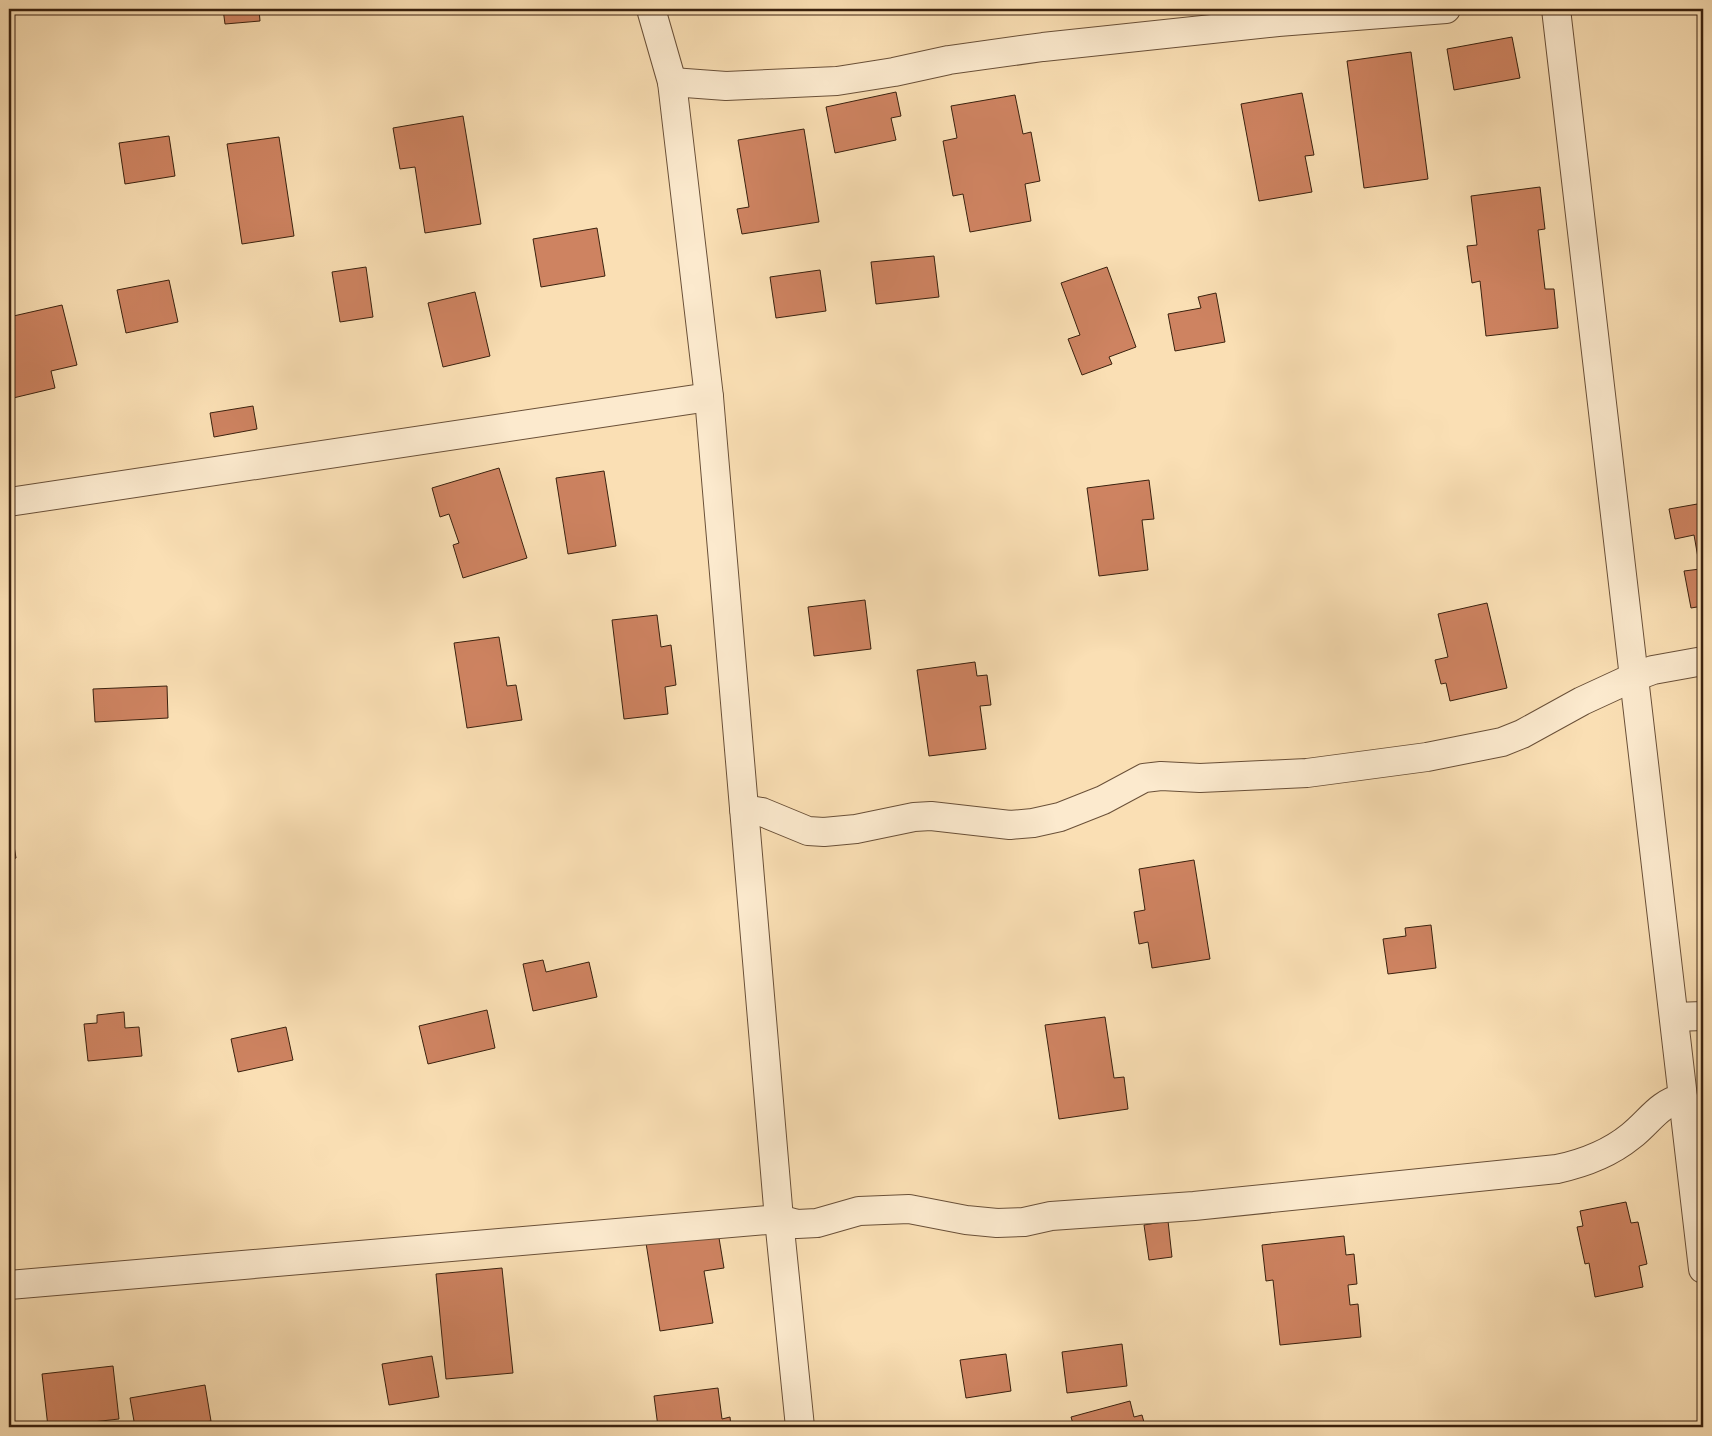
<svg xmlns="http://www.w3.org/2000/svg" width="1712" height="1436" viewBox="0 0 1712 1436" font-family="'IM FELL English',serif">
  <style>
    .building { fill: #ce8361; stroke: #3a210e }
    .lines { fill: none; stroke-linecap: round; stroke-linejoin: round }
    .minor-casing { stroke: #6a5038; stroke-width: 30 }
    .minor { stroke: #fceace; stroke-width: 28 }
  </style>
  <rect width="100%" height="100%" fill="#fadfb4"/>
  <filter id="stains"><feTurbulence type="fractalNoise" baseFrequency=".004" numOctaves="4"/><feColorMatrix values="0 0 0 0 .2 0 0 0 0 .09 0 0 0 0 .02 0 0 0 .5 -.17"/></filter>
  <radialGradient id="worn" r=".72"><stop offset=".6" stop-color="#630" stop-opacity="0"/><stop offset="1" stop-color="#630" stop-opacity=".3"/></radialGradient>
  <g class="building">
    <path d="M223,9H259L260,21L225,24Z"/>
    <path d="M1512,37L1520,78L1454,90L1447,49Z"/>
    <path d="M1411,52L1428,179L1364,188L1347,61Z"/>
    <path d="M896,92L901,116L891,118L896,140L835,153L826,107Z"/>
    <path d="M1302,93L1314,155L1305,156L1312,192L1259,201L1241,104Z"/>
    <path d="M1015,95L1023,134L1031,132L1040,181L1025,184L1031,221L970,232L963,194L953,196L943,141L957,138L951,106Z"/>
    <path d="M463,116L481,224L425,233L415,167L400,169L393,128Z"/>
    <path d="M804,129L819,222L742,234L737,209L749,207L738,140Z"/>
    <path d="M169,136L175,176L125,184L119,143Z"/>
    <path d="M279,137L294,236L242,244L227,144Z"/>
    <path d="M1540,187L1545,229L1538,230L1545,289H1554L1558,328L1486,336L1480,281L1472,283L1467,246L1477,245L1471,196Z"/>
    <path d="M597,228L605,276L541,287L533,239Z"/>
    <path d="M934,256L939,297L876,304L871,262Z"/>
    <path d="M366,267L373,317L340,322L332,272Z"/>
    <path d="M1107,267L1136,347L1109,357L1112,364L1082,375L1068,339L1080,335L1061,283Z"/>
    <path d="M820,270L826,311L776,318L770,277Z"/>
    <path d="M169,280L178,322L126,333L117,290Z"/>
    <path d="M475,292L490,356L443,367L428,303Z"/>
    <path d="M1216,293L1225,342L1175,351L1168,314L1201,308L1198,297Z"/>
    <path d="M62,305L77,365L51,371L55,388L9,399V317Z"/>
    <path d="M253,406L257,429L214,437L210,413Z"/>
    <path d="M499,468L527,558L463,578L453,545L459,543L449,514L440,517L432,488Z"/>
    <path d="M604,471L616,546L568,554L556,478Z"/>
    <path d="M1149,480L1154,519L1142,520L1148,570L1099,576L1087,488Z"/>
    <path d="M1703,503V606L1691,608L1684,571L1700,569L1694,535L1675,539L1669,509Z"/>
    <path d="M865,600L871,649L814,656L808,607Z"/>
    <path d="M1487,603L1507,688L1450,701L1446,683L1441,684L1435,660L1448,657L1438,614Z"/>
    <path d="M657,615L661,647L671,645L676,685L665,687L668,714L624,719L612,620Z"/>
    <path d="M499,637L507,686L516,685L522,720L467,728L454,643Z"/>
    <path d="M975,662L977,676L987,675L991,705L980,706L986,749L929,756L917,670Z"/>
    <path d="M167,686L168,718L95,722L93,689Z"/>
    <path d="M9,816L16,858L9,860Z"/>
    <path d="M1194,860L1210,959L1152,968L1148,942L1139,944L1134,912L1145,910L1139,869Z"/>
    <path d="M1431,925L1436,968L1388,974L1383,939L1406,936L1405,928Z"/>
    <path d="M543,960L546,972L589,962L597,997L533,1011L523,964Z"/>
    <path d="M487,1010L495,1048L428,1064L419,1026Z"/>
    <path d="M124,1012L125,1028L139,1027L142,1056L88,1061L84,1024L97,1023V1015Z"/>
    <path d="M1105,1017L1114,1078L1124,1077L1128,1109L1059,1119L1045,1025Z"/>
    <path d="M286,1027L293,1060L238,1072L231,1039Z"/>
    <path d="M1626,1202L1631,1223L1638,1222L1647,1264L1639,1266L1643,1287L1595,1297L1589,1263L1585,1264L1577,1227L1583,1226L1580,1211Z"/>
    <path d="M1168,1221L1172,1257L1149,1260L1144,1225Z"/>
    <path d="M718,1232L724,1268L704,1271L713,1323L660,1331L646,1243Z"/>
    <path d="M1344,1236L1346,1255L1354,1254L1357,1284L1348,1285L1350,1305L1358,1304L1361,1337L1280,1345L1273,1280L1266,1281L1262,1245Z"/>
    <path d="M502,1268L513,1373L446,1379L436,1274Z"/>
    <path d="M1122,1344L1127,1386L1067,1393L1062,1352Z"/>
    <path d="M1006,1354L1011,1391L966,1398L960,1360Z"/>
    <path d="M432,1356L439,1397L389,1405L382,1364Z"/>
    <path d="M113,1366L119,1419L48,1427L42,1374Z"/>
    <path d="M205,1385L211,1421L177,1427H135L130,1398Z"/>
    <path d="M718,1388L722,1419L730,1417L731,1427H658L654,1396Z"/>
    <path d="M1130,1401L1134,1417L1142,1415L1145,1426L1163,1422L1164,1427H1074L1071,1417Z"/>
  </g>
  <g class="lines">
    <g class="minor-casing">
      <g id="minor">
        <path d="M651,9L672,82L709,397L779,1219L800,1427"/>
        <path d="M1556,9L1703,1269"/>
        <path d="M672,82L726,86L837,81L894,72L949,60L1043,47L1278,22L1446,9"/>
        <path d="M9,502L709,397"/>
        <path d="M744,809L762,812L808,831L824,832L856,829L914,817L931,816L1010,825L1033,823L1060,817L1103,800L1144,778L1161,776L1200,778L1307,773L1427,757L1502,742L1522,734L1582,701L1634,677L1653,670L1703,661"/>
        <path d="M1674,1017L1703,1016"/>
        <path d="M9,1285L779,1219L797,1224L817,1223L859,1211L909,1209L966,1220L997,1223L1024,1222L1051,1216L1194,1206L1557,1169C1585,1163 1609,1154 1631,1136C1650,1121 1659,1103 1683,1098"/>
      </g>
    </g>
    <use href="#minor" class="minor"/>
  </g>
  <rect width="1712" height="1436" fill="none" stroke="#fadfb4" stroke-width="30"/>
  <rect x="10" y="10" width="1692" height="1416" fill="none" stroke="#3a210e" stroke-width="2.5"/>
  <rect x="15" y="15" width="1682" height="1406" fill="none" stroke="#3a210e"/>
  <rect width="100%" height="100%" filter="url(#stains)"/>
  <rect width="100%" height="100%" fill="url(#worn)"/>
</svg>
